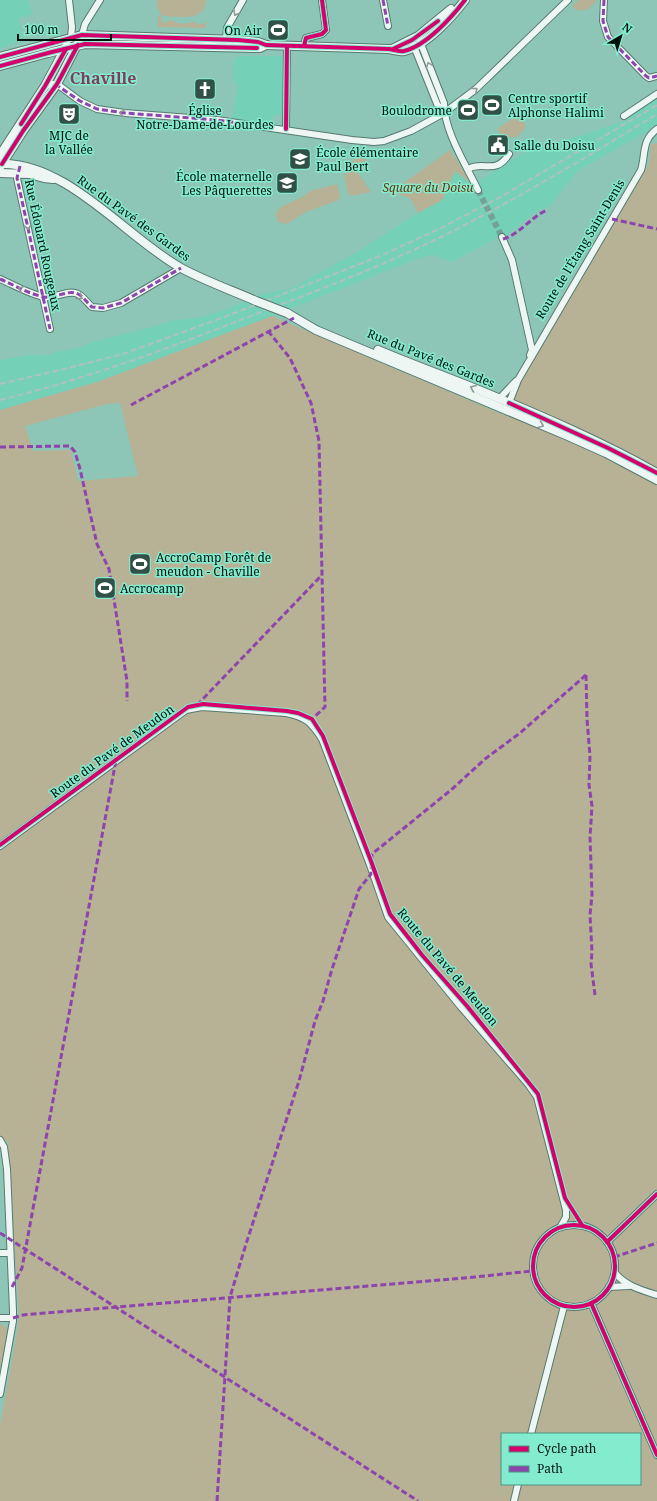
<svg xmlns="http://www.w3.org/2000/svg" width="657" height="1501" viewBox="0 0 657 1501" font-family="'Noto Serif',serif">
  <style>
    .built { fill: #75d0b8 }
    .green { fill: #b7b196; fill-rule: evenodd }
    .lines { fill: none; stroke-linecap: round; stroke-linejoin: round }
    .minor-tunnel { stroke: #71a294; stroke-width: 6; stroke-dasharray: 6 3; stroke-linecap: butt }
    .minor-casing { stroke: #557a70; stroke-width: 8 }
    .major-casing { stroke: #557a70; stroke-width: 10 }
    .minor { stroke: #eef6f4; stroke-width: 6 }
    .major { stroke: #eef6f4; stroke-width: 8 }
    .rail { stroke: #b0c0bb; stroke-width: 2; stroke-dasharray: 6 3; stroke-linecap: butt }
    .major-bridge-casing { stroke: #557a70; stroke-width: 10; stroke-linecap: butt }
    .major-bridge { stroke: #eef6f4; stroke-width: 8 }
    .quiet { stroke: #8e44ad; stroke-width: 3; stroke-dasharray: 6 3; stroke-linecap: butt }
    .cycleway-casing { stroke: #83ebce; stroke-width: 6 }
    .cycleway { stroke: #d6006c; stroke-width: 4 }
    .oneway { stroke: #8f9a96 }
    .labels { text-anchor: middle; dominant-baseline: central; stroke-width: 3; stroke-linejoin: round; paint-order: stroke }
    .poi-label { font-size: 12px; fill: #00100a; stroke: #83ebce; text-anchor: start }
    .park-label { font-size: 12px; font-style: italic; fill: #69350b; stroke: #83ebce }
    .street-label { font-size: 12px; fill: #00100a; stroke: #83ebce }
    .district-label { font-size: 16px; font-weight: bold; fill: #813d5c; stroke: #83ebce }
  </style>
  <rect width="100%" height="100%" fill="#8dc6b6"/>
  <g class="built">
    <path d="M0,0H28L32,14L18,19L24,40L0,48Z"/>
    <path d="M239,56H285L284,115H274L272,125L232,118L238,84H234L233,70L234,60Z"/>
    <path d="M657,97V126L579,170L549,207L538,210L505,237L504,234L452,262L434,255L422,257L272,316L97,382L0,410V360L30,355H49L57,352L81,347L93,342L155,326L171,321L202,317L227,309L261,294L290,289L352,255L418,213L442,200L455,171L471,184L478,182L521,154L623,122Z"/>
  </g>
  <g class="green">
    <path d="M157,0H206V1C203,23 180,16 162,16L157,7Z"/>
    <path d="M579,0H596L597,2L593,4L589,9L578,11L572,6Z"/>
    <path d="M158,15L161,17L162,22L164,23L170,20L181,24L194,22L200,25L207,21L205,28L158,27Z"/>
    <path d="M515,117L523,119L526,127L517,137H502L497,129Z"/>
    <path d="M657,143V1501H0V1425L16,1339L19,1314L8,1143L0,1136V410L97,382L272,316L504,415L546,334L649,164L651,144ZM120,403L138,476L78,481L71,450L33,451L25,426L107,404ZM502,1434H640V1484H502Z"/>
    <path d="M360,149L363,156L370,164L358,173L371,192L351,196L348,193L344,176Z"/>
    <path d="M450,150L472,184L455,171L442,200L418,213L410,198L391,192Z"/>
    <path d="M337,184L340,195L339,200L306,212L287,224L282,223L277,221L276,213L279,208L302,197L310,191Z"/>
    <path d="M0,1323L8,1329L0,1371Z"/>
  </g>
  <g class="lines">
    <path class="minor-tunnel" d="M478,190L502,237"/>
    <g class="minor-casing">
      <g id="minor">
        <path d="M69,0L72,27L71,37"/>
        <path d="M383,0L388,26"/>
        <path d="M604,0L603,21L608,37L646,76L649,78L657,76"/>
        <path d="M82,35L85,24L100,0"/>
        <path d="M419,39L444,103C444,131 466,165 478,190"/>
        <path d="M228,42L226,39L227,28L243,0"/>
        <path d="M413,44L437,104L444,113"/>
        <path d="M304,46L306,38L322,34L326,30L322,0"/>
        <path d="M45,86L52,84H57L80,101L97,109L125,113L217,120L352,140L374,142L384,141L411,131L444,113L476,89L568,0"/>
        <path d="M624,116L657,94"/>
        <path d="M286,129L287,46"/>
        <path d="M468,169C484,160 495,176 509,154"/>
        <path d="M19,171L17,178L18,183L50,329"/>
        <path d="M502,237L512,260L532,350L530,355"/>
        <path d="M0,279C14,285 29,294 44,297C55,299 68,289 78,294C84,297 87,303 92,307L103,308L121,303L181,268"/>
        <path d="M499,399L516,381"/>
        <path d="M509,403L518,380L641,170C646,154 641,141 657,129"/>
        <path d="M0,846L186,710L202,707L286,713C306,717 311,722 322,739L370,865L388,917L461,1007L528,1084L537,1097L566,1210V1217L561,1226"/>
        <path d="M0,1140L4,1147L7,1169L13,1311V1321L0,1394"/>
        <circle cx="574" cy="1266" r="41"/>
        <path d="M607,1242L657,1194"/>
        <path d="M0,1253H10"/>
        <path d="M615,1273C626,1286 641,1290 657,1295"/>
        <path d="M609,1287L629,1286"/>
        <path d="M591,1303L657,1455"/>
        <path d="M0,1318H13"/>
        <path d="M531,1434L564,1306"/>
        <path d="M514,1501L518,1484"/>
      </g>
    </g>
    <g class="major-casing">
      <g id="major">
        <path d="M392,49L418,36L451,9"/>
        <path d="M0,57L82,35L238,40L258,42L266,45L389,49C394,50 399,52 404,51C426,46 452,17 465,0"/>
        <path d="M0,66L48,53L85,44L260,48L266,45"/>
        <path d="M0,155L45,86L67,45"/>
        <path d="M0,164C66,161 127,238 181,268C205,281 231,290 256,301"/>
        <path d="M0,167L23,131L57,84L78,43"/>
        <path d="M0,173L29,174L44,178L53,179"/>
        <path d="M287,313L316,330L568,436L606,453L657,480"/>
        <path d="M378,350C413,365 450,378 486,393C544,417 602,442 657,473"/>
      </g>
    </g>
    <use href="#minor" class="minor"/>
    <use href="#major" class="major"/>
    <g class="rail">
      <path d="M0,384L64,369L123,354L227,316L380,256L439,229L502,196L657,105"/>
      <path d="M0,400C83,380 164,350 243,319C311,293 378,268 443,236C517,199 587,157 657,114"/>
    </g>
    <g class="major-bridge-casing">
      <path id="major-bridge" d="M256,301L287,313"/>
    </g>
    <use href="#major-bridge" class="major-bridge"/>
    <g class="quiet">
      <path d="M383,0L388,26"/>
      <path d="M604,0L603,21L608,37L646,76L649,78L657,76"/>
      <path d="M55,84L80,101L97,109L125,113L217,120L254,125"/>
      <path d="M20,166L17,178L50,329"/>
      <path d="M612,219L657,229"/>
      <path d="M503,239C520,234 531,217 547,210"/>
      <path d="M0,279C14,285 29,294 44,297C55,299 68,289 78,294C84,297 87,303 92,307L103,308L121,303L181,268"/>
      <path d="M268,331L290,358L311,403L319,441L325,707L312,719V722"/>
      <path d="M131,405L294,318"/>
      <path d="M0,447L70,446L75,452L80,469L97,544L109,569L111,581L127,681V701"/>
      <path d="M586,675L587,719L590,756L589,785L592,806L590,837L592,895L590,915L592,952L591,964L595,995"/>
      <path d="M197,705L321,576"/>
      <path d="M0,1233L418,1501"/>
      <path d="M614,1257L657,1243"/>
      <path d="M12,1287L22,1268L116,760"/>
      <path d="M13,1318L23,1315L475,1277L532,1271"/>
      <path d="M217,1501L230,1297L246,1244L299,1081L315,1021L323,1001L332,969L359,889L371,874L372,854L451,790L485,759L520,733L586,675"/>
    </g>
    <g class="cycleway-casing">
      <g id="cycleway">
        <path d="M304,46L306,38L322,34L326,30L322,0"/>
        <path d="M393,49L412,40L438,21"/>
        <path d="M0,57L82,35L238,40L258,42L266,45L389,49C394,50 399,52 404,51C426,46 452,17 465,0"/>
        <path d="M0,66L48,53L85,44L257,48"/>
        <path d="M21,124L45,86L66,49"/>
        <path d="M286,129L287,46"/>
        <path d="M2,164L23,131L57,84L78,45"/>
        <path d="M509,403L608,448L657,473"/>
        <path d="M0,845L188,707L203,704L287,711L298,713L312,719L323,736L371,861L390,914L422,955L467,1006L538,1094L565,1198L582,1225"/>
        <circle cx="574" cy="1266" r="41"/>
        <path d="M607,1242L657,1194"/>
        <path d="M591,1303L657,1455"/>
      </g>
    </g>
    <use href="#cycleway" class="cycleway"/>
  </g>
  <defs><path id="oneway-chevron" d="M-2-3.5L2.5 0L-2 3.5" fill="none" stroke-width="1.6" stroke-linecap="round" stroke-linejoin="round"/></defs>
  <g class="oneway">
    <use href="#oneway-chevron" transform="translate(236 13) rotate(119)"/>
    <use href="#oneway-chevron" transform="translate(429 65) rotate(-110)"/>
    <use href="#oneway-chevron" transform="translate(475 90) rotate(-39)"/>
    <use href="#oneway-chevron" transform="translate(122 113) rotate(-171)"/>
    <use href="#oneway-chevron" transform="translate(28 227) rotate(78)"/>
    <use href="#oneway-chevron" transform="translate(21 289) rotate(-157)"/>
    <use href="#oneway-chevron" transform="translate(80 297) rotate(34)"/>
    <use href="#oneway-chevron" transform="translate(473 388) rotate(-158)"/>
    <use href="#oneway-chevron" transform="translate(541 425) rotate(23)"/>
  </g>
  <defs>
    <g id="stadium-square" transform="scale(1.15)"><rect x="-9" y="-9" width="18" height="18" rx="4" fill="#315046" stroke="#83ebce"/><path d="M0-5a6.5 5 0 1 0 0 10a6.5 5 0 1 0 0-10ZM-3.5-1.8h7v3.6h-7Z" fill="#fff"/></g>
    <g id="church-square" transform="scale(1.15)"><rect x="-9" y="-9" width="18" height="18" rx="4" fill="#315046" stroke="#83ebce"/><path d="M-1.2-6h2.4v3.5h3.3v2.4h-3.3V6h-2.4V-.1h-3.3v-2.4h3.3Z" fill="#fff"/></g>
    <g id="theatre-square" transform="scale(1.15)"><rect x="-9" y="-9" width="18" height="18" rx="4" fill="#315046" stroke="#83ebce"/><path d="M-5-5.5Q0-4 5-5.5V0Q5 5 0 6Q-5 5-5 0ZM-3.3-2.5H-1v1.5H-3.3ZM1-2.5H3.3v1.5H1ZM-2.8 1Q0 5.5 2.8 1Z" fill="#fff"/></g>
    <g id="civic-square" transform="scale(1.15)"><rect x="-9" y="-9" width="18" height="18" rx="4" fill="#315046" stroke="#83ebce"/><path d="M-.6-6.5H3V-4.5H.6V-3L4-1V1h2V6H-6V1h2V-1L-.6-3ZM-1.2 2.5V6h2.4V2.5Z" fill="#fff"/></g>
    <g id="school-square" transform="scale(1.15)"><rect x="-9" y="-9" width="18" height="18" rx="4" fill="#315046" stroke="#83ebce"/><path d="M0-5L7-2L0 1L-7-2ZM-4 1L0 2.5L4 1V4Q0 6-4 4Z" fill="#fff"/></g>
  </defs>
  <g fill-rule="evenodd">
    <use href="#stadium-square" x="278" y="30"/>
    <use href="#church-square" x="205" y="89"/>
    <use href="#stadium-square" x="492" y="105"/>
    <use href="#stadium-square" x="468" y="110"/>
    <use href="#theatre-square" x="69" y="114"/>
    <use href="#civic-square" x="498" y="145"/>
    <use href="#school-square" x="300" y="159"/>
    <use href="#school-square" x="287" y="183"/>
    <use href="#stadium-square" x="140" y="564"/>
    <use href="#stadium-square" x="105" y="588"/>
  </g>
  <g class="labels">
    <g class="poi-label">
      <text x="262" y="30" text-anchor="end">On Air</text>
      <text x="508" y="98">Centre sportif<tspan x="508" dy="14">Alphonse Halimi</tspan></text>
      <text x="205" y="110" text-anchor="middle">Église<tspan x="205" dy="14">Notre-Dame-de-Lourdes</tspan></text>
      <text x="452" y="110" text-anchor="end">Boulodrome</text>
      <text x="69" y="135" text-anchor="middle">MJC de<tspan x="69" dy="14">la Vallée</tspan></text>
      <text x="514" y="145">Salle du Doisu</text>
      <text x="316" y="152">École élémentaire<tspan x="316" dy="14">Paul Bert</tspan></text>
      <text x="272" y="176" text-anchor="end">École maternelle<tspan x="272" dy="14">Les Pâquerettes</tspan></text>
      <text x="156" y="557">AccroCamp Forêt de<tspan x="156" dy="14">meudon - Chaville</tspan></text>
      <text x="120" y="588">Accrocamp</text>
    </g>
    <g class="park-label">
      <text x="428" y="187">Square du Doisu</text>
    </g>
    <g class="street-label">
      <text transform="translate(134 218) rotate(36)">Rue du Pavé des Gardes</text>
      <text transform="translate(43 245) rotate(78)">Rue Édouard Rougeaux</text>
      <text transform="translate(580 249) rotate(-59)">Route de l'Étang Saint-Denis</text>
      <text transform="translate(431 358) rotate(22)">Rue du Pavé des Gardes</text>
      <text transform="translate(112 751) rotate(-36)">Route du Pavé de Meudon</text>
      <text transform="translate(448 967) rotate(50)">Route du Pavé de Meudon</text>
    </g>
    <g class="district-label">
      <text x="103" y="78">Chaville</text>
    </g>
  </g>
  <rect x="501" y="1433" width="140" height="52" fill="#83ebce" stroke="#4f9380"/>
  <rect x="509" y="1446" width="20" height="6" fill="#d6006c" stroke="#4f9380"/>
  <text x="537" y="1453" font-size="12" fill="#00100a">Cycle path</text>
  <rect x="509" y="1466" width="20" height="6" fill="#8e44ad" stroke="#4f9380"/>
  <text x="537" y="1473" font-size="12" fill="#00100a">Path</text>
  <g transform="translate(621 36) rotate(38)" stroke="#83ebce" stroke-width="3" paint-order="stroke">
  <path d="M0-3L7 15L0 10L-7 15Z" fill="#00100a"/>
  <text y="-6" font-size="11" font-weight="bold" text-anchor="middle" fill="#00100a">N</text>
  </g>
  <path d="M18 34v6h93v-6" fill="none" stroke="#00100a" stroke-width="2"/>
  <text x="24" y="34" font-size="12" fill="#00100a" stroke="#83ebce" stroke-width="3" paint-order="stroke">100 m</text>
</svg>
